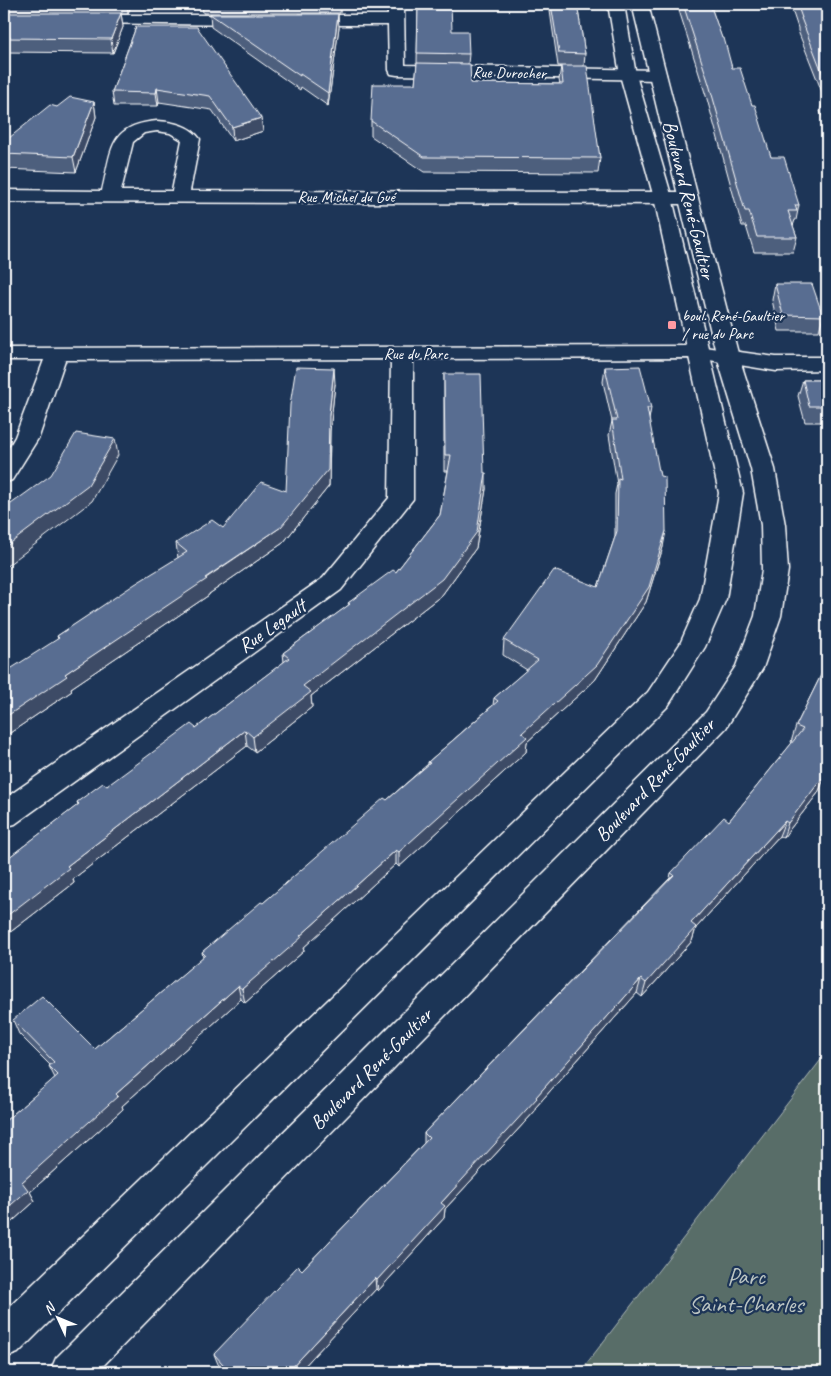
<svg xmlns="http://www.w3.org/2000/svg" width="831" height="1376" viewBox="0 0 831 1376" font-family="Caveat,sans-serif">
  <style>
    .green { fill: #586d68; stroke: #acb6b4 }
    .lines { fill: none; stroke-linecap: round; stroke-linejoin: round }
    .minor-casing { stroke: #fff; stroke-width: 3 }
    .tertiary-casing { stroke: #fff; stroke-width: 3 }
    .minor { fill: #1d3557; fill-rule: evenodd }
    .tertiary { fill: #1d3557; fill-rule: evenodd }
    .wall { fill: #4d5e7d; stroke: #fff }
    .shaded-wall { fill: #3e4c66; stroke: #fff }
    .building { fill: #596d91; stroke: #fff }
    .poi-dot { fill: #ff9aa2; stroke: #1d3557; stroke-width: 2 }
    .labels { text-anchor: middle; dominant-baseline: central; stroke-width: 4.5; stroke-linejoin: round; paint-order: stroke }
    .far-street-label { font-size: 16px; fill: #fff; stroke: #1d3557 }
    .far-poi-label { font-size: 16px; fill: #fff; stroke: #1d3557; text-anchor: start }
    .street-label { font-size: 20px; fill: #fff; stroke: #1d3557 }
    .near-park-label { font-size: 24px; fill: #bcc5c3; stroke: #1d3557 }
  </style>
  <rect width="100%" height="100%" fill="#1d3557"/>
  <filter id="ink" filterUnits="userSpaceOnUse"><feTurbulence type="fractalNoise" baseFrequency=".02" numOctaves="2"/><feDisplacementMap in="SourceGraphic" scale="10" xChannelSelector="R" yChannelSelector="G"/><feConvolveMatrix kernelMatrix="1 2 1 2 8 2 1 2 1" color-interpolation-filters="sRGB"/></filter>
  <g filter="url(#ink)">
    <path class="green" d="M827,1052V1372H580Z"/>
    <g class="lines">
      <g class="minor-casing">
        <g id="minor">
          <path d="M388,4H404L405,65L658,70L664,71L666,75L664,79L658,80L397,75L391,74L389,70L388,25H300L294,23L292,20L294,17L300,15H388Z"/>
          <path d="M85,15H247L253,17L255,20L253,23L247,25L79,23L77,20L79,17Z"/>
          <path d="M157,121C173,122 190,125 200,139L190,191L689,192L696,194L698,198L696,202L689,204L4,202V190L102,191C112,151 108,125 157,121ZM157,131L170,133L182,140L172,191H121L133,142L144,133Z"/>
          <path d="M697,346L776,357H827V370L776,371L697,358L413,359V499L341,590L15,824L4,827V799L323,578L389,498L391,359L65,360L39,437L12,480L4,483V456L15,437L44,360H4V348Z"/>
        </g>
      </g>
      <g class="tertiary-casing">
        <g id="tertiary">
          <path d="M608,4H624L636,75L672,198L743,493L726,599L705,647L668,706L18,1353L4,1358V1312L648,692L680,644L700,599L719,493L654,198L620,75Z"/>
          <path d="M632,4H648L739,357L775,469L785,525L788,570L781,616L763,668L726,728L97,1372H50L56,1358L706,712L736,666L755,616L762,570L761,525L751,469L717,357Z"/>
        </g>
      </g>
      <use href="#minor" class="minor"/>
      <use href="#tertiary" class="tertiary"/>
    </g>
    <g class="wall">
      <path d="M4,4H132L128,13H121L123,27L113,53L4,52Z"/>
      <path d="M202,4H341L340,13H203Z"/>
      <path d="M418,4L452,31L469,54L468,64L471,83L560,84L559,80L561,66H558L549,4H577L585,54L584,66L600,158L598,173L424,172L371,136V121L415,84L417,63Z"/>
      <path d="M677,4H710L732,68L752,105L771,157L799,205L796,220H795L793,226L797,237L793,252H754L746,226H742L707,99Z"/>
      <path d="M790,4H824L827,12V130L820,111L824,97L798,31V28Z"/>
      <path d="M210,14L339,27L328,106L301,87L300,90L211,27Z"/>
      <path d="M136,27L263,131L233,141L212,110L159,102L158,106H114L112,92Z"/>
      <path d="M94,102L96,117L76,172L4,169V142L57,107Z"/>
      <path d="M827,191V204L825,202Z"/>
      <path d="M775,284L823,316L819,331H779L772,300Z"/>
      <path d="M605,367L651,408L649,420L663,547L646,602L595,680L527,742L526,752L399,867L396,864L303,948L304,951L245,1003L241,999L122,1106L123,1109L30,1192L35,1201L4,1229V1122L55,1078L49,1066L50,1065L19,1034L13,1020L95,1049L203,957L202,952L263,903L387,800L428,764V762L493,705L494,698L527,670L503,655L504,640L598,587L615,537V494L617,484L609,435L612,421L603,382Z"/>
      <path d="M444,374L484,473L486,489L476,548L442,595L311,696L312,707L255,752L247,746L73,879L74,883L4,937V861L78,805L77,802L107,786L196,728L284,662L283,653L349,605L348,603L396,572L440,515L448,471H444Z"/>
      <path d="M803,380H827V422H805L798,396Z"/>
      <path d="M335,384L330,431L329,486L283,543L209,594V595L71,688L72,691L4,737L58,639L57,636L178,558L176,543L223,528L286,491Z"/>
      <path d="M827,661V772L818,793L783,838L779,836L696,928L692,941L642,997L637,993L535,1108V1111L445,1209L444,1218L378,1291L376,1289L299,1372H225L218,1364L214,1354L302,1270L424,1143V1133L670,878L671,873L729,821L792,743L791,742L796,726L826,665Z"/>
    </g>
    <g class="shaded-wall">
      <path d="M127,4H132L128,13Z"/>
      <path d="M121,13L123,27L113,53L111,39Z"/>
      <path d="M338,14L339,27L328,106V93Z"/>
      <path d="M157,88L159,102L158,106L156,93Z"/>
      <path d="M94,102L96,117L76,172L73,157Z"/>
      <path d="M261,118L263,131L233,141L232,127Z"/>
      <path d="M334,368L335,384L330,431L329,486L283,543L209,594V595L71,688L72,691L4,737V718L65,674L281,527L329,415Z"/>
      <path d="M115,439L118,455L92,501L4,568V548Z"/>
      <path d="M486,473V489L476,548L442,595L311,696L312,707L255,752L253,737L303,686Z"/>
      <path d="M666,531L663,547L646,602L595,680L527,742L526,752L399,867V852L522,733Z"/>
      <path d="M245,730L247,746L73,879L74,883L4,937V918L67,866Z"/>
      <path d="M827,769V772L818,793L783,838L788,823Z"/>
      <path d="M785,821L779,836L696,928L692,941L642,997L646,983L691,923Z"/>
      <path d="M396,850V864L303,948L304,951L245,1003L242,989L300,936Z"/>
      <path d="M641,979L637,993L535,1108V1111L445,1209L444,1218L378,1291L377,1280L441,1203Z"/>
      <path d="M238,986L241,999L122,1106L123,1109L30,1192L35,1201L4,1229V1211L22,1182L116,1094Z"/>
      <path d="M375,1278L376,1289L299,1372H288Z"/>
    </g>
    <g class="building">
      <path d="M418,4H451L452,31H468L469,54L417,53Z"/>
      <path d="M551,4H577L585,54L559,53Z"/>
      <path d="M683,4H710L722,38H724L732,68H740L752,105H755L771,157H784L799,205H795L797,211H788L797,237H757L749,211H745L709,84Z"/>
      <path d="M797,4H824L827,12V85L801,18H802Z"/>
      <path d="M4,13H121L111,39L4,38Z"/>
      <path d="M210,14H338L328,93L300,74V76Z"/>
      <path d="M136,27H197L261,118L232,127L210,96L157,88L156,93L112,92Z"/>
      <path d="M417,63L470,64L471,83L563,84L561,66H587L600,158L424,157L371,121L373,84H415Z"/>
      <path d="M70,97L94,102L73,157L4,154V142L50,105L57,107Z"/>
      <path d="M823,97L827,98V107Z"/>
      <path d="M775,284H812L823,316L783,315Z"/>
      <path d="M640,366L651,408H647L660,476L665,477L666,531L649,587L597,665L522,733L527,737L399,852L396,850L300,936L302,937L242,989L238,986L116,1094L118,1096L22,1182L28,1190L4,1211V1122L58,1075L49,1066L54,1062L13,1020L42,996L95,1049L205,955L202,952L261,902L263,903L384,798L387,800L430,763L428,762L498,701L494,698L538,660L504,640L554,570L598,587L617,531L618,478L621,479L612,420H617L605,367Z"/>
      <path d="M296,367L334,368L329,415L328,470L281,527L205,578L207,579L65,674L67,676L4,718V673L59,638L57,636L135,584L187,552L176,543L212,520L223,528L261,482L286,491L290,405Z"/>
      <path d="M444,374H481L484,473H486L477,532L442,579L303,686L311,692L253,737L245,730L67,866L69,868L4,918V861L79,804L77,802L103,783L107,786L191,724L196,728L289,658L283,653L350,604L348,603L393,570L396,572L440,515L451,455H445Z"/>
      <path d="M803,380H827V406H809Z"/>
      <path d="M76,433L115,439L88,485L4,548V509L51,475Z"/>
      <path d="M827,663V769L823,777L788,823L785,821L691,923L696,927L646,983L641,979L536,1097L537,1098L441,1203L445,1206L377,1280L375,1278L288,1372H230L214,1354L298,1266L302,1270L429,1138L424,1133L674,875L671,873L724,817L729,821L803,729L796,726Z"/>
    </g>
  </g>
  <rect class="poi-dot" x="667" y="320" width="10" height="10" rx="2.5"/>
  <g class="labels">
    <g class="far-street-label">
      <text transform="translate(509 73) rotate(1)">Rue Durocher</text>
      <text x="346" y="197">Rue Michel du Gué</text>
      <text x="416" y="354">Rue du Parc</text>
    </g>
    <g class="far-poi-label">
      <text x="682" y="316">boul. René-Gaultier<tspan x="682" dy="18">/ rue du Parc</tspan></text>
    </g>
    <g class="street-label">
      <text transform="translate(689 200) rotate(76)">Boulevard René-Gaultier</text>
      <text transform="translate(272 626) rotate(-35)">Rue Legault</text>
      <text transform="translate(655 780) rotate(-46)">Boulevard René-Gaultier</text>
      <text transform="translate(371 1069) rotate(-45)">Boulevard René-Gaultier</text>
    </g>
    <g class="near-park-label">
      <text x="746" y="1276">Parc<tspan x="746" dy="28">Saint-Charles</tspan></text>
    </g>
  </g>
  <rect width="831" height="1376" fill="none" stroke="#1d3557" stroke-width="20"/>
  <rect x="10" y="10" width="811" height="1356" fill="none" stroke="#fff" stroke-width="2" filter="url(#ink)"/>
  <g transform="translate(58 1318) rotate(314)" stroke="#1d3557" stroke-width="4" paint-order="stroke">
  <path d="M0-4L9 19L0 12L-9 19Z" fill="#ffffff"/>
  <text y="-8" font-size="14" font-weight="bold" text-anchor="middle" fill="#ffffff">N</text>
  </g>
</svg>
